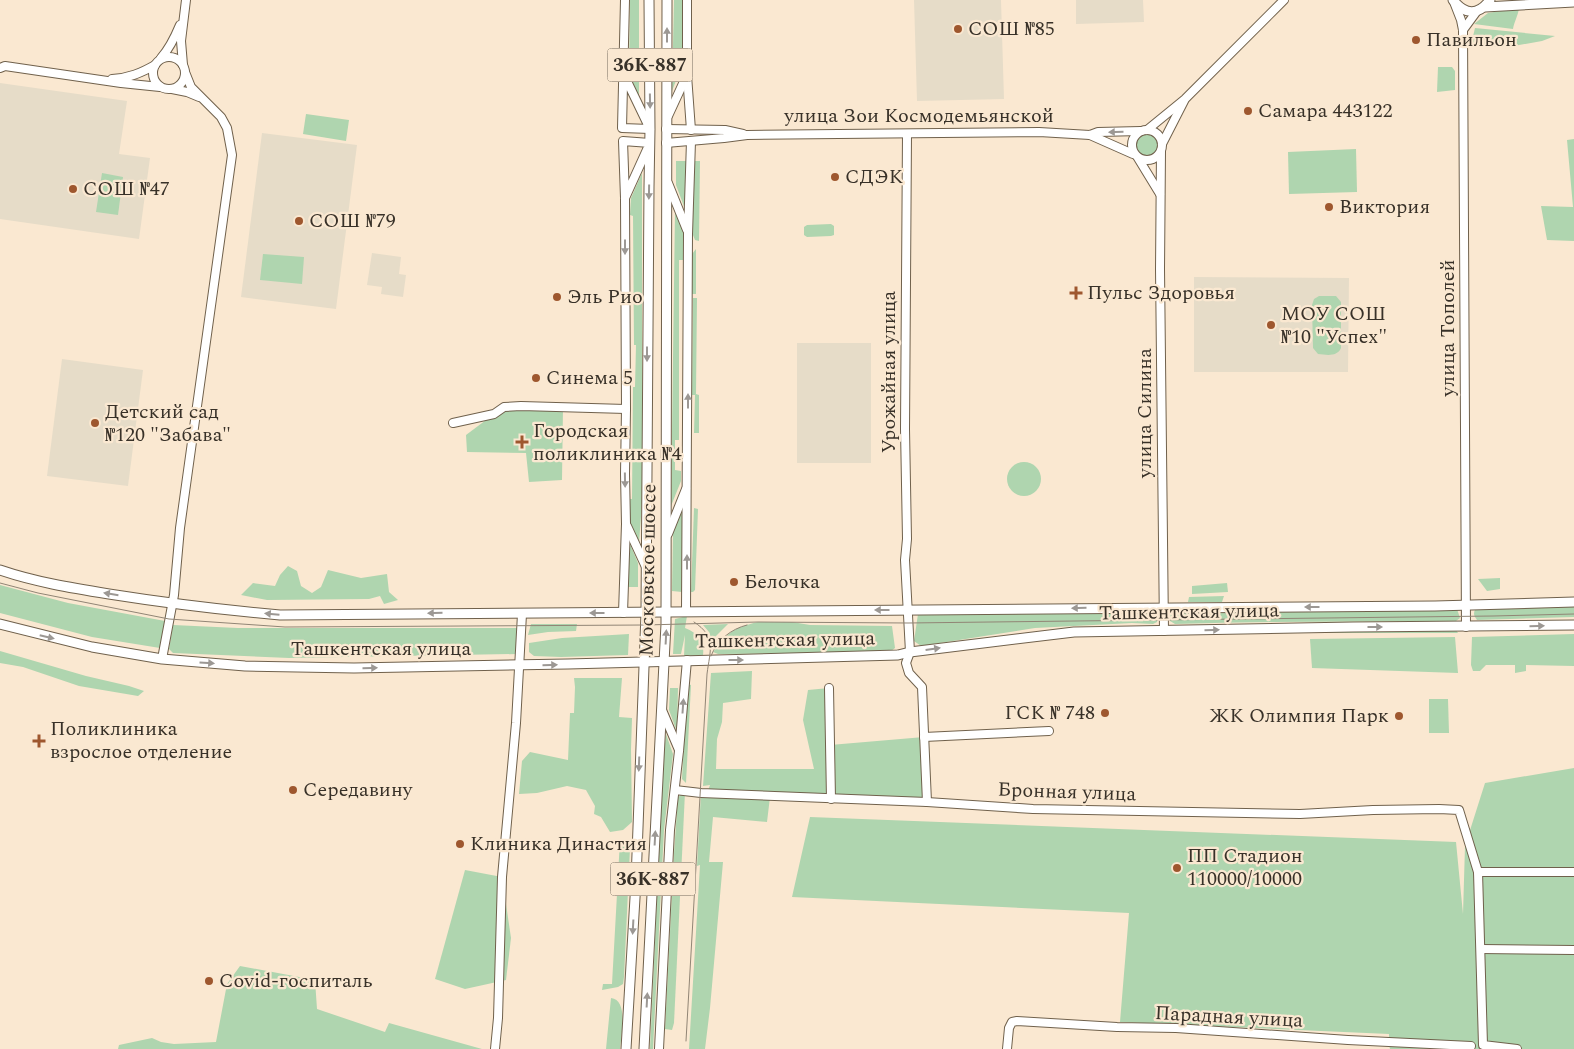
<svg xmlns="http://www.w3.org/2000/svg" width="1574" height="1049" viewBox="0 0 1574 1049" font-family="Spectral,serif">
  <style>
    .education { fill: #e6dcc8 }
    .green { fill: #afd5af }
    .lines { fill: none; stroke-linecap: round; stroke-linejoin: round }
    .minor-casing { stroke: #70614c; stroke-width: 10 }
    .major-casing { stroke: #70614c; stroke-width: 11 }
    .minor { stroke: #fff; stroke-width: 8 }
    .major { stroke: #fff; stroke-width: 9 }
    .tram { stroke: #918575; stroke-width: 1 }
    .oneway { fill: #9c9894 }
    .poi-dot { fill: #9e572e; stroke: #fae8d1; stroke-width: 2 }
    .labels { text-anchor: middle; dominant-baseline: central; stroke-width: 4.5; stroke-linejoin: round; paint-order: stroke }
    .shield { fill: #fae8d1; stroke: #72685b; stroke-width: 1 }
    .shield-label { font-size: 19px; font-weight: bold; fill: #383128 }
    .poi-label { font-size: 20px; fill: #383128; stroke: #fae8d1; text-anchor: start }
    .street-label { font-size: 20px; fill: #383128; stroke: #fae8d1 }
  </style>
  <rect width="100%" height="100%" fill="#fae8d1"/>
  <g class="education">
    <path d="M914,0H1001L1004,99L917,101Z"/>
    <path d="M1076,0H1143L1144,22L1076,24Z"/>
    <path d="M0,83L127,101L119,154L150,158L139,239L0,219Z"/>
    <path d="M262,133L357,145L336,309L241,297Z"/>
    <path d="M372,253L401,257L399,274L406,275L403,297L381,294L382,287L367,285Z"/>
    <path d="M1194,277L1349,278L1348,372H1194Z"/>
    <rect x="797" y="343" width="74" height="120"/>
    <path d="M62,359L143,370L128,486L47,476Z"/>
  </g>
  <g class="green">
    <path d="M630,0H639V97L629,73Z"/>
    <path d="M674,0H682V65L672,91Z"/>
    <path d="M1519,8C1518,16 1514,22 1513,29L1474,24L1488,13Z"/>
    <path d="M1475,28L1555,36L1542,41L1508,47L1471,45Z"/>
    <path d="M1438,67H1452L1455,71V90L1437,92Z"/>
    <path d="M306,114L349,120L346,141L303,134Z"/>
    <circle cx="1147" cy="145" r="12"/>
    <path d="M1574,139V241L1547,240L1541,206L1573,207L1567,140Z"/>
    <path d="M1356,149L1357,192L1289,194L1288,152Z"/>
    <path d="M676,161H686L685,209L676,185Z"/>
    <path d="M693,161H700L699,241L695,240L693,235Z"/>
    <path d="M102,173L123,177L118,215L96,212Z"/>
    <path d="M642,173V503L639,543L629,521V499H632L633,387H635L636,345H634L633,216L630,215L631,198Z"/>
    <path d="M675,210L683,230V260H679V440H675V470L681,471V481L671,506Z"/>
    <path d="M831,224L834,226V235L831,236L807,237L804,235V227L807,225Z"/>
    <path d="M696,249V294H692V254Z"/>
    <path d="M263,254L304,257L302,284L260,280Z"/>
    <path d="M1319,296H1336L1341,302V348C1337,357 1327,355 1318,354L1313,348L1312,305L1314,299Z"/>
    <path d="M693,298H697L696,394L699,395V433H694L695,395H692Z"/>
    <path d="M511,406L563,407L562,480L529,482L526,453L467,452L466,435L494,414Z"/>
    <circle cx="1024" cy="479" r="17"/>
    <path d="M684,505L682,592L672,591L673,533Z"/>
    <path d="M694,508L698,509L695,590L693,592H691Z"/>
    <path d="M628,539L638,563V587H628Z"/>
    <path d="M288,566L297,571L301,586L312,593L321,587L328,570L361,578L387,574L389,592L398,600L384,604L380,596L369,599L267,600L241,595L253,583L275,586L280,575Z"/>
    <path d="M1500,578V589L1487,591L1478,579Z"/>
    <path d="M1227,583L1228,592L1192,594V586Z"/>
    <path d="M0,585L68,603L165,621L160,648L92,637L0,613Z"/>
    <path d="M1224,596L1222,602H1188L1189,597Z"/>
    <path d="M1574,603V617L1477,620C1472,614 1474,611 1478,605Z"/>
    <path d="M1244,609H1457L1460,618L1456,621C1362,622 1268,621 1175,624L1170,621L1171,612H1189V614L1226,613Z"/>
    <path d="M1155,611L1158,615L1157,622L1153,624L1132,623L1035,628L921,646L914,641L918,614Z"/>
    <path d="M687,616L685,628C698,633 705,642 703,656H684L685,635L681,654H673L675,619Z"/>
    <path d="M758,622H792L810,625L892,626L895,648L891,651L845,653L718,654L713,652C728,632 733,628 758,622Z"/>
    <path d="M531,624H577L576,631L548,632L528,635Z"/>
    <path d="M728,624L712,640L709,632L703,625Z"/>
    <path d="M173,625L238,628H517V654L289,658L173,653L169,649Z"/>
    <path d="M1319,630H1456L1458,633H1314Z"/>
    <path d="M629,634L628,655L561,657L534,656L529,652V643L562,638Z"/>
    <path d="M1574,634V666L1526,665V671L1515,673V665H1486L1480,671H1473L1471,665L1472,637Z"/>
    <path d="M1455,637L1458,673L1312,668L1310,639Z"/>
    <path d="M0,651L86,676L129,686L144,691L138,696L79,686L23,667L0,663Z"/>
    <path d="M752,671L751,699L723,703L722,722L717,739L716,769H814L803,720L808,690L829,688L830,745L924,737L927,802L770,797L767,822L713,817L709,862H723L710,1008L705,1049H689L700,865L697,866L701,793H707L710,785L703,786L711,673Z"/>
    <path d="M574,678H622L619,717L632,718L631,749L632,822L623,830L610,832L601,817L594,814L595,806L586,790L567,786L537,793L519,794L522,761L530,752L568,760L570,713H574L575,687Z"/>
    <path d="M687,684L691,685L686,783L682,779Z"/>
    <path d="M670,688H678L677,732L669,710Z"/>
    <path d="M1429,699H1448L1449,733H1429Z"/>
    <path d="M666,734L673,754L664,830L653,1049H650L663,763Z"/>
    <path d="M1574,768V1049H1390L1389,1045V1034L1120,1022L1129,913L792,897L810,817L1456,842L1463,914L1465,846L1485,783Z"/>
    <path d="M685,792L674,1023L672,1030L665,1029L674,853L678,797Z"/>
    <path d="M620,840L628,842L630,848L624,977L623,984L618,987L602,990L603,984H612Z"/>
    <path d="M465,870L502,877L511,938L506,980L465,989L435,979Z"/>
    <path d="M240,966L315,980L317,1009L385,1032L389,1023L482,1049H118L119,1045L152,1038L161,1042L174,1044L216,1042L227,984Z"/>
    <path d="M611,998C629,1000 621,1036 620,1049H606Z"/>
  </g>
  <g class="lines">
    <g class="minor-casing">
      <g id="minor">
        <path d="M687,0V75L691,130"/>
        <path d="M1454,2L1461,20L1463,30L1466,627"/>
        <path d="M1463,30L1477,11"/>
        <circle cx="169" cy="73" r="16"/>
        <path d="M161,58C170,48 175,37 180,25"/>
        <path d="M183,65L181,41L186,0"/>
        <path d="M0,68L5,66L121,83L160,87"/>
        <path d="M624,75L650,129L622,128L625,0"/>
        <path d="M112,79C129,78 141,73 155,65"/>
        <path d="M172,89L187,92L199,97"/>
        <path d="M668,116L686,77"/>
        <path d="M666,129L725,130L743,134"/>
        <circle cx="1147" cy="145" r="15"/>
        <path d="M1147,130L1185,99L1284,0"/>
        <path d="M907,134L905,429L907,539L905,560L910,652L906,663L909,673L922,687L927,802"/>
        <path d="M1090,135L1133,154"/>
        <path d="M666,143L724,138L747,135L1039,132L1090,135L1098,132L1141,131"/>
        <path d="M1162,144L1184,101"/>
        <path d="M1161,151L1160,269L1164,631"/>
        <path d="M1138,158L1160,194"/>
        <path d="M668,183L687,230"/>
        <path d="M453,423L494,414L504,407L521,406L626,409"/>
        <path d="M627,526L646,567"/>
        <path d="M668,534L686,489"/>
        <path d="M686,611L688,234L691,141"/>
        <path d="M623,613L626,524L625,474L626,409L625,198L623,141L650,143L625,198"/>
        <path d="M162,659L174,595L180,528L232,155L227,128L221,117L191,87L185,72"/>
        <path d="M829,688L831,799"/>
        <path d="M662,710L679,750"/>
        <path d="M924,737L1049,731"/>
        <path d="M675,790L701,793L927,802L1033,809L1300,814L1373,810L1439,809L1459,810L1478,872L1483,1045L1517,1049"/>
        <path d="M1478,872H1574"/>
        <path d="M1481,949L1574,950"/>
        <path d="M495,1049L498,1018L502,877L516,723L522,614"/>
        <path d="M659,1049L670,830L679,751L687,660"/>
        <path d="M1007,1049L1009,1028L1012,1022L1017,1021L1117,1027L1176,1028L1348,1040L1471,1046"/>
      </g>
    </g>
    <g class="major-casing">
      <g id="major">
        <path d="M1453,0C1465,15 1478,16 1490,0"/>
        <path d="M1485,7L1574,2"/>
        <path d="M0,570C35,582 72,588 109,594C166,603 223,610 280,615L1435,606L1574,602"/>
        <path d="M0,624L92,647L162,659L245,666L354,668L568,664L898,655L910,652L1074,632L1353,627L1574,625"/>
        <path d="M626,1049L636,881L646,613L649,187L650,129L649,0"/>
        <path d="M644,1049L666,624L667,0"/>
      </g>
    </g>
    <use href="#minor" class="minor"/>
    <use href="#major" class="major"/>
    <g class="tram">
      <path d="M0,583L38,593L169,619L285,627L645,625L758,622L908,623L1493,616L1574,614"/>
      <path d="M711,656C717,640 731,629 747,625"/>
      <path d="M686,1041L707,674C710,650 717,637 694,622"/>
    </g>
  </g>
  <defs><path id="oneway-solid" d="M-6-.8H1V-3.2L6.5 0L1 3.2V.8H-6Z" transform="scale(1.25)"/></defs>
  <g class="oneway">
    <use href="#oneway-solid" transform="translate(667 35) rotate(-90)"/>
    <use href="#oneway-solid" transform="translate(650 101) rotate(89)"/>
    <use href="#oneway-solid" transform="translate(1116 132) rotate(178)"/>
    <use href="#oneway-solid" transform="translate(649 192) rotate(91)"/>
    <use href="#oneway-solid" transform="translate(625 247) rotate(90)"/>
    <use href="#oneway-solid" transform="translate(647 354) rotate(90)"/>
    <use href="#oneway-solid" transform="translate(688 401) rotate(-90)"/>
    <use href="#oneway-solid" transform="translate(625 480) rotate(89)"/>
    <use href="#oneway-solid" transform="translate(687 562) rotate(-90)"/>
    <use href="#oneway-solid" transform="translate(111 594) rotate(-171)"/>
    <use href="#oneway-solid" transform="translate(1312 607) rotate(180)"/>
    <use href="#oneway-solid" transform="translate(1079 608) rotate(179)"/>
    <use href="#oneway-solid" transform="translate(882 610) rotate(180)"/>
    <use href="#oneway-solid" transform="translate(435 613) rotate(179)"/>
    <use href="#oneway-solid" transform="translate(597 613) rotate(180)"/>
    <use href="#oneway-solid" transform="translate(272 614) rotate(-175)"/>
    <use href="#oneway-solid" transform="translate(1537 626) rotate(-1)"/>
    <use href="#oneway-solid" transform="translate(1375 627)"/>
    <use href="#oneway-solid" transform="translate(1212 630) rotate(-1)"/>
    <use href="#oneway-solid" transform="translate(47 637) rotate(13)"/>
    <use href="#oneway-solid" transform="translate(666 637) rotate(-87)"/>
    <use href="#oneway-solid" transform="translate(933 649) rotate(-8)"/>
    <use href="#oneway-solid" transform="translate(736 660)"/>
    <use href="#oneway-solid" transform="translate(207 663) rotate(4)"/>
    <use href="#oneway-solid" transform="translate(550 665) rotate(-1)"/>
    <use href="#oneway-solid" transform="translate(370 668) rotate(-1)"/>
    <use href="#oneway-solid" transform="translate(683 706) rotate(-86)"/>
    <use href="#oneway-solid" transform="translate(639 764) rotate(92)"/>
    <use href="#oneway-solid" transform="translate(655 838) rotate(-87)"/>
    <use href="#oneway-solid" transform="translate(633 927) rotate(93)"/>
    <use href="#oneway-solid" transform="translate(647 1000) rotate(-87)"/>
  </g>
  <g class="poi-dot">
    <circle cx="958" cy="29" r="5"/>
    <circle cx="1416" cy="40" r="5"/>
    <circle cx="1248" cy="111" r="5"/>
    <circle cx="835" cy="177" r="5"/>
    <circle cx="73" cy="189" r="5"/>
    <circle cx="1329" cy="207" r="5"/>
    <circle cx="299" cy="221" r="5"/>
    <path d="M1073.5 285.5h5v5h5v5h-5v5h-5v-5h-5v-5h5z"/>
    <circle cx="557" cy="297" r="5"/>
    <circle cx="1271" cy="325" r="5"/>
    <circle cx="536" cy="378" r="5"/>
    <circle cx="95" cy="423" r="5"/>
    <path d="M519.5 434.5h5v5h5v5h-5v5h-5v-5h-5v-5h5z"/>
    <circle cx="734" cy="582" r="5"/>
    <circle cx="1105" cy="713" r="5"/>
    <circle cx="1399" cy="716" r="5"/>
    <path d="M36.5 733.5h5v5h5v5h-5v5h-5v-5h-5v-5h5z"/>
    <circle cx="293" cy="790" r="5"/>
    <circle cx="460" cy="844" r="5"/>
    <circle cx="1177" cy="868" r="5"/>
    <circle cx="209" cy="981" r="5"/>
  </g>
  <g class="labels">
    <g class="shield">
      <rect x="607.5" y="48.5" width="85" height="33" rx="4"/>
      <rect x="610.5" y="862.5" width="85" height="33" rx="4"/>
    </g>
    <g class="shield-label">
      <text x="650" y="65">36К-887</text>
      <text x="653" y="879">36К-887</text>
    </g>
    <g class="poi-label">
      <text x="968" y="29">СОШ №85</text>
      <text x="1426" y="40">Павильон</text>
      <text x="1258" y="111">Самара 443122</text>
      <text x="845" y="177">СДЭК</text>
      <text x="83" y="189">СОШ №47</text>
      <text x="1339" y="207">Виктория</text>
      <text x="309" y="221">СОШ №79</text>
      <text x="1087" y="293">Пульс Здоровья</text>
      <text x="567" y="297">Эль Рио</text>
      <text x="1281" y="314">МОУ СОШ<tspan x="1281" dy="23">№10 "Успех"</tspan></text>
      <text x="546" y="378">Синема 5</text>
      <text x="105" y="412">Детский сад<tspan x="105" dy="23">№120 "Забава"</tspan></text>
      <text x="533" y="431">Городская<tspan x="533" dy="23">поликлиника №4</tspan></text>
      <text x="744" y="582">Белочка</text>
      <text x="1095" y="713" text-anchor="end">ГСК № 748</text>
      <text x="1389" y="716" text-anchor="end">ЖК Олимпия Парк</text>
      <text x="50" y="729">Поликлиника<tspan x="50" dy="23">взрослое отделение</tspan></text>
      <text x="303" y="790">Середавину</text>
      <text x="470" y="844">Клиника Династия</text>
      <text x="1187" y="856">ПП Стадион<tspan x="1187" dy="23">110000/10000</tspan></text>
      <text x="219" y="981">Covid-госпиталь</text>
    </g>
    <g class="street-label">
      <text x="919" y="116">улица Зои Космодемьянской</text>
      <text transform="translate(1448 328) rotate(-90)">улица Тополей</text>
      <text transform="translate(889 372) rotate(-90)">Урожайная улица</text>
      <text transform="translate(1145 413) rotate(-90)">улица Силина</text>
      <text transform="translate(648 570) rotate(-89)">Московское шоссе</text>
      <text transform="translate(1189 612) rotate(-1)">Ташкентская улица</text>
      <text transform="translate(785 640) rotate(-1)">Ташкентская улица</text>
      <text x="381" y="649">Ташкентская улица</text>
      <text transform="translate(1067 792) rotate(2)">Бронная улица</text>
      <text transform="translate(1229 1017) rotate(3)">Парадная улица</text>
    </g>
  </g>
</svg>
